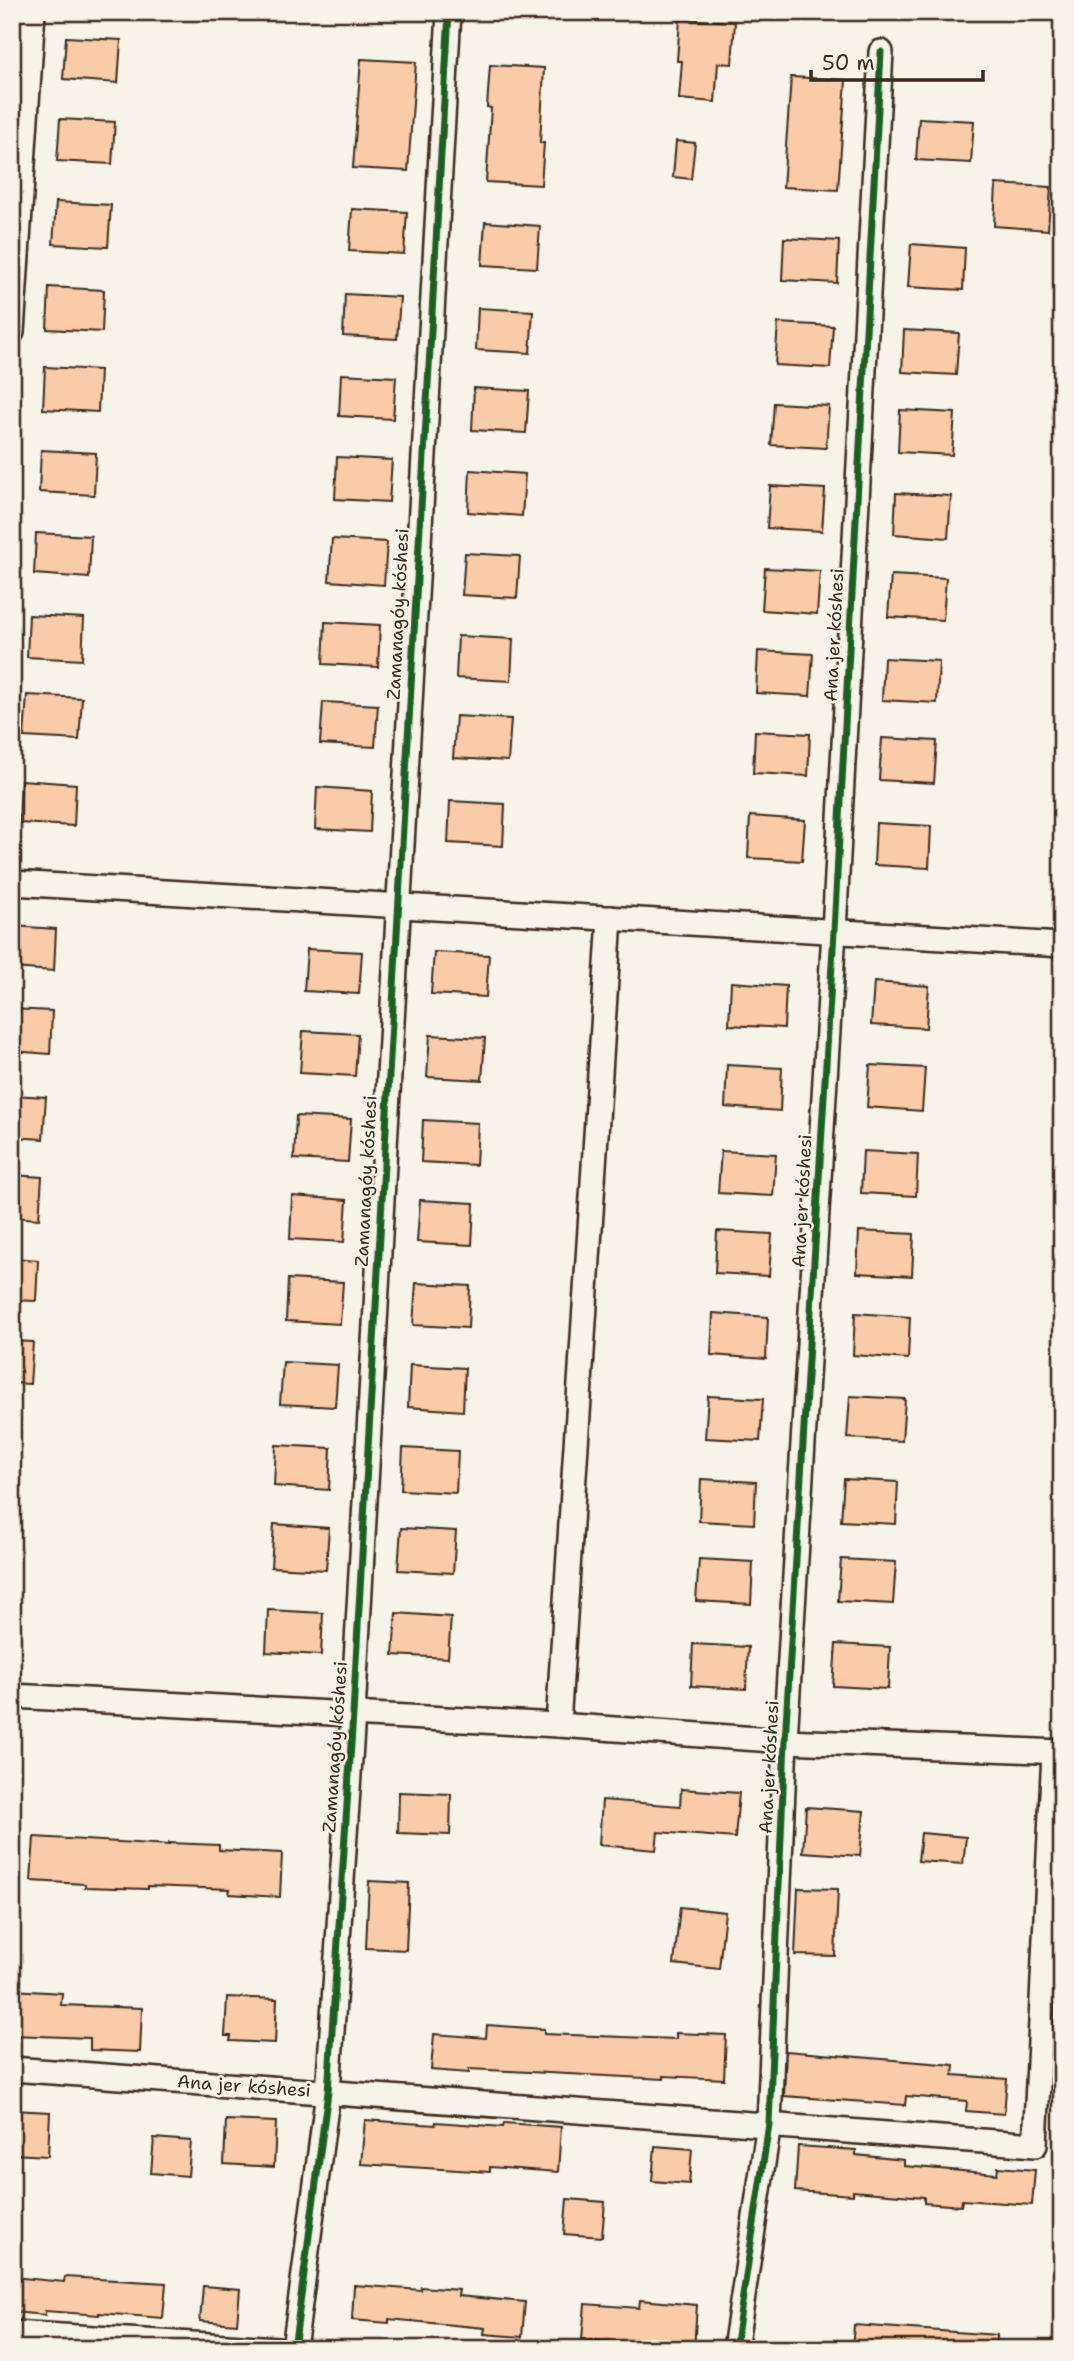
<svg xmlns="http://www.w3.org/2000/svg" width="1074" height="2361" viewBox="0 0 1074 2361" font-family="'Shantell Sans',sans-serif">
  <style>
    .building { fill: #f9cba8; stroke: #3b2a1e; stroke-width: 2 }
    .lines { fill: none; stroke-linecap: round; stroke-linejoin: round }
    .minor-casing { stroke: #3b2a1e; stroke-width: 28 }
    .minor { stroke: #f7f3e8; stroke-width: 23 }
    .cycleway-casing { stroke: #f7f3e8; stroke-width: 11 }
    .cycleway { stroke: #1b5e20; stroke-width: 7 }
    .labels { text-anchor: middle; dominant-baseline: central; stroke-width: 5; stroke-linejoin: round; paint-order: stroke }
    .street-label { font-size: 18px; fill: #3b2a1e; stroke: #f7f3e8 }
  </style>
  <rect width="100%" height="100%" fill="#f7f3e8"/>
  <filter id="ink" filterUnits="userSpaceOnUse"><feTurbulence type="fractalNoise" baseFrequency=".0143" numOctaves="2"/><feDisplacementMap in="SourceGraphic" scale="14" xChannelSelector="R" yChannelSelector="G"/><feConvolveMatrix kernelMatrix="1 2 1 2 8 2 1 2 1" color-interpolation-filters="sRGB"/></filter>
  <g filter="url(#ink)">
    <g class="building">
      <path d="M680,19L735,22L732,64L718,63L715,102L679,99L682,61H677Z"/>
      <path d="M66,37L121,40L118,83L63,79Z"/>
      <path d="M361,59L416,62L408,171L353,168Z"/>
      <path d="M490,65L544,68L540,143H544L541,185L486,182L491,108L487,107Z"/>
      <path d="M791,77L846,80L838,190L783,187Z"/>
      <path d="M919,118L974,121L971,163L916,160Z"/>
      <path d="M60,119L115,122L112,164L57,161Z"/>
      <path d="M676,141L695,143L691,179L673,177Z"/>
      <path d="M996,184L1051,187L1048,230L994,226Z"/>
      <path d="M56,202L111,205L108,247L53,244Z"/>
      <path d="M352,209L407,212L404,254L349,251Z"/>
      <path d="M485,222L540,226L537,268L482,265Z"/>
      <path d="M784,238L839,241L837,283L782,280Z"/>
      <path d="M911,244L965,248L963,290L908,287Z"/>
      <path d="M49,287L104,290L102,332L47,329Z"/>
      <path d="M345,294L400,297L397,339L343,336Z"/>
      <path d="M478,308L533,311L530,353L476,350Z"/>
      <path d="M778,323L833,326L830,368L775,365Z"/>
      <path d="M904,330L959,333L956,375L902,372Z"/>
      <path d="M45,367L100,370L98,412L43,409Z"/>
      <path d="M341,374L396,377L393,419L339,416Z"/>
      <path d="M474,388L529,391L526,433L472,430Z"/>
      <path d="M774,403L829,406L826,448L771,445Z"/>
      <path d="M900,410L955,413L952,455L898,452Z"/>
      <path d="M41,450L96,453L94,495L39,492Z"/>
      <path d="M337,457L392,460L389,502L335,499Z"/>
      <path d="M470,470L525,474L522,516L468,512Z"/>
      <path d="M770,486L825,489L822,531L767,528Z"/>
      <path d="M896,493L951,496L948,538L894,534Z"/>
      <path d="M36,533L91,536L89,578L34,574Z"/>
      <path d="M332,539L387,542L384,585L329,581Z"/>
      <path d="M465,553L520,556L517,598L462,595Z"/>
      <path d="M765,568L820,571L817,614L762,610Z"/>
      <path d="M891,575L946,578L943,620L888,617Z"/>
      <path d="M29,615L84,618L82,660L27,657Z"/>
      <path d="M325,622L380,625L378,667L323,664Z"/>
      <path d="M458,636L513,639L511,681L456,678Z"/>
      <path d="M758,651L813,654L810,696L756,693Z"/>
      <path d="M884,658L939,661L937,703L882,700Z"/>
      <path d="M27,695L82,698L79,740L24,737Z"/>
      <path d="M323,702L378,705L375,747L320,744Z"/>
      <path d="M456,716L511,719L508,761L453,758Z"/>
      <path d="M755,731L810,734L808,776L753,773Z"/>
      <path d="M882,738L937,741L934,783L879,780Z"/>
      <path d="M21,780L76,784L74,826L19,823Z"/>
      <path d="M317,787L372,791L370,832L315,829Z"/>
      <path d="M450,801L505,804L503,846L448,843Z"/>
      <path d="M750,816L805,820L802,861L748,858Z"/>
      <path d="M876,823L931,826L929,868L874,865Z"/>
      <path d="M12,926L56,929L54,971L12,968Z"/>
      <path d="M307,949L362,952L359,994L304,991Z"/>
      <path d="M434,952L489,955L486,997L431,994Z"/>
      <path d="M731,982L786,986L784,1028L729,1025Z"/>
      <path d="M874,982L929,986L926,1028L871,1025Z"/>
      <path d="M12,1009L52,1011L50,1054L12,1051Z"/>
      <path d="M303,1031L358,1034L355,1076L300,1073Z"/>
      <path d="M430,1035L485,1038L482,1080L427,1077Z"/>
      <path d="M727,1065L782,1068L780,1111L725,1107Z"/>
      <path d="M870,1065L925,1068L922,1111L867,1107Z"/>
      <path d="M12,1095L46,1097L43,1139L12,1137Z"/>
      <path d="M296,1116L351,1119L348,1162L294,1159Z"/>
      <path d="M423,1120L478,1123L476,1165L421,1162Z"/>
      <path d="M721,1151L776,1154L773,1196L718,1193Z"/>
      <path d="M863,1151L918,1154L916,1196L861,1193Z"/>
      <path d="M12,1175L42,1177L39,1219L12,1217Z"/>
      <path d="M292,1196L347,1200L344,1242L290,1239Z"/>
      <path d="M420,1200L474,1203L472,1245L417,1242Z"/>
      <path d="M717,1231L772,1234L769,1276L715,1273Z"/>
      <path d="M859,1231L914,1234L912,1276L857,1273Z"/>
      <path d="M12,1258L38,1260L36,1301L12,1300Z"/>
      <path d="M288,1279L343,1282L340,1324L286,1321Z"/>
      <path d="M416,1283L470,1286L468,1328L413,1325Z"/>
      <path d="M713,1313L768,1317L766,1359L711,1355Z"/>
      <path d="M855,1313L910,1317L908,1359L853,1355Z"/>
      <path d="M12,1341L33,1342L30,1384L12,1383Z"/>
      <path d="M283,1362L338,1365L335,1407L280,1404Z"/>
      <path d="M410,1365L465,1368L463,1411L408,1407Z"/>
      <path d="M708,1396L763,1399L760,1441L705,1438Z"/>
      <path d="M850,1396L905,1399L902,1441L847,1438Z"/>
      <path d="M276,1445L331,1448L329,1490L274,1486Z"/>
      <path d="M403,1448L458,1451L456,1493L401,1490Z"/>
      <path d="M701,1479L756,1482L754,1524L699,1521Z"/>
      <path d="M844,1479L898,1482L896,1524L841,1521Z"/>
      <path d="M274,1524L329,1528L326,1570L271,1567Z"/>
      <path d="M401,1528L456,1531L453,1573L398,1570Z"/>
      <path d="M699,1559L753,1562L751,1604L696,1601Z"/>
      <path d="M841,1559L896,1562L893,1604L838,1601Z"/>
      <path d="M268,1610L323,1613L321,1655L266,1652Z"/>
      <path d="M396,1613L451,1617L448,1658L393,1655Z"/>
      <path d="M693,1644L748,1647L746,1689L691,1686Z"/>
      <path d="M836,1644L890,1647L888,1689L833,1686Z"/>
      <path d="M681,1789L739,1793L735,1838L658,1832L656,1850L599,1845L602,1800L680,1806Z"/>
      <path d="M399,1792L451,1794L450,1835L398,1833Z"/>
      <path d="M806,1807L864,1811L860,1856L803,1852Z"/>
      <path d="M921,1833L966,1837L963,1864L918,1861Z"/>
      <path d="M34,1837L169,1845V1843L219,1845V1850L282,1853L280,1897L229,1894L230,1889L148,1886V1889L85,1887V1884L31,1881Z"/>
      <path d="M369,1881L409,1883L406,1950L366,1948Z"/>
      <path d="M798,1888L838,1889L835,1956L795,1955Z"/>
      <path d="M680,1907L725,1912L719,1969L674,1964Z"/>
      <path d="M12,1990L62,1993L61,2005L142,2008L140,2052L90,2050V2038L12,2035Z"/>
      <path d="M227,1997L277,1999L275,2043L230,2041L231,2036H225Z"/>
      <path d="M487,2025L544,2029V2034L676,2039V2033L726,2035L724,2079L664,2076V2079L469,2069V2073L431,2070L434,2034L486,2038Z"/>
      <path d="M786,2051L954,2065L953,2075L1007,2079L1004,2114L966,2111L967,2101L906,2096L905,2105L784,2096Z"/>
      <path d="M12,2110L50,2112L48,2156L12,2154Z"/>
      <path d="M226,2120L276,2122L274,2167L224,2164Z"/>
      <path d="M365,2120L435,2125L436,2122L503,2127L504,2123L561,2127L558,2172L490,2167V2172L361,2164Z"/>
      <path d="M154,2138L191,2141L188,2176L151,2173Z"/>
      <path d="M655,2146L692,2149L689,2184L652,2181Z"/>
      <path d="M798,2146L856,2150V2155L904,2160V2166L997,2174L998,2167L1035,2170L1032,2205L962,2200L961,2206L924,2203V2197L853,2191V2195L795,2191Z"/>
      <path d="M567,2199L605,2202L602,2237L564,2234Z"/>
      <path d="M12,2277L64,2282L65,2277L166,2283L163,2318L99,2313V2315L45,2311V2315L12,2312Z"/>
      <path d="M354,2285L421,2290V2287L459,2290L458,2296L525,2302L522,2337L484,2334L485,2328L389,2319V2323L352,2320Z"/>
      <path d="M203,2286L240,2289L237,2324L200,2321Z"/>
      <path d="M640,2300L697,2305L694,2349L582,2339L585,2304L639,2308Z"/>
      <path d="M854,2325L997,2335V2349H852Z"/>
    </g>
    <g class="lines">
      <g class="minor-casing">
        <g id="minor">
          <path d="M12,332L33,12"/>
          <path d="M12,883L1062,945"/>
          <path d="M12,1696L558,1725L785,1741L1062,1752"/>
          <path d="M558,1725L610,918"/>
          <path d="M12,2069L1035,2145L1054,1752"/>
          <path d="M12,2333L278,2349"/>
          <path d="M294,2349L328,2092L353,1714L449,12"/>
          <path d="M735,2349L769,2124L785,1741L834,931L881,52"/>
        </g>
      </g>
      <use href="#minor" class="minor"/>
      <g class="cycleway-casing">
        <g id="cycleway">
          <path d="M294,2349L328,2092L353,1714L449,12"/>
          <path d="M735,2349L769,2124L785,1741L834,931L881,52"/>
        </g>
      </g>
      <use href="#cycleway" class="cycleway"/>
    </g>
  </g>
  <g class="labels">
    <g class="street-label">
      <text transform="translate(398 614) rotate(-87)">Zamanagóy kóshesi</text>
      <text transform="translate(834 635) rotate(-87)">Ana jer kóshesi</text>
      <text transform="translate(366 1181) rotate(-87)">Zamanagóy kóshesi</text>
      <text transform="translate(802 1201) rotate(-87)">Ana jer kóshesi</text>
      <text transform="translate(335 1747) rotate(-86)">Zamanagóy kóshesi</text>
      <text transform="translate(769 1767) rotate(-87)">Ana jer kóshesi</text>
      <text transform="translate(244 2086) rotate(4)">Ana jer kóshesi</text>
    </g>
  </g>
  <rect width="1074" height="2361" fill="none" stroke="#f7f3e8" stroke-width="42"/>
  <rect x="21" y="21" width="1032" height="2319" fill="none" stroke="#3b2a1e" stroke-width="2.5" filter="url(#ink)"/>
  <path d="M811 70v10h172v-10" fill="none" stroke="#3b2a1e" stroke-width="3.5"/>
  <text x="822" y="70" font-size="21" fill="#3b2a1e" stroke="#f7f3e8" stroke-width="5" paint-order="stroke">50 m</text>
</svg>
